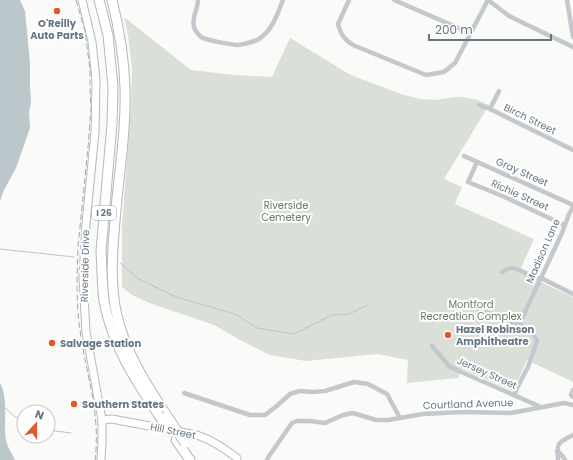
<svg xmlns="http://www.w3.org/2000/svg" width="573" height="460" viewBox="0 0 573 460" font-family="Poppins,sans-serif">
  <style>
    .green { fill: #dadfd7 }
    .water { fill: #bbc7cb }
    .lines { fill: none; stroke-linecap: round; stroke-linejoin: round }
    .stream { stroke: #bbc7cb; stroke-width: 1 }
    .secondary-casing { stroke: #b3babf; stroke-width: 9 }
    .motorway-casing { stroke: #b4b9bd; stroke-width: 11 }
    .minor { stroke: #c3c8cc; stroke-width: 4.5 }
    .secondary { stroke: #fff; stroke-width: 7 }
    .motorway { stroke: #fff; stroke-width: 9 }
    .rail { stroke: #a2aab0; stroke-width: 1; stroke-dasharray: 6 3; stroke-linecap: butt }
    .motorway-bridge-casing { stroke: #b4b9bd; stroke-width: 11; stroke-linecap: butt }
    .motorway-bridge { stroke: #fff; stroke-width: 9 }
    .poi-dot { fill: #e4572e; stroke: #fff; stroke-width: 1.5 }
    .labels { text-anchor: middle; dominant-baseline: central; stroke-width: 4; stroke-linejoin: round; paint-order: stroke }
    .shield { fill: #fff; stroke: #939fa8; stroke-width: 1 }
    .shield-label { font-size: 9px; font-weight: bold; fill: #657683 }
    .poi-label { font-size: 10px; font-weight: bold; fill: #657683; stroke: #fff; text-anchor: start }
    .street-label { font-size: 10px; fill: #657683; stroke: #fff }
    .park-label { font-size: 10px; fill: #687a64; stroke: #fff }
  </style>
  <rect width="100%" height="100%" fill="#fafaf8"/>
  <path class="green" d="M124,17L191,70L235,75L272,77L290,38L349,74L361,79L401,94L420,99L435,100L456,97H463L477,100L489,105L444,179L462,187L455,204L534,239L519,272L573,297V382L527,360L513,391L462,369L458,378L407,383L408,360L377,354L306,361L270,355L240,340L214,325L152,304L132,295L122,287V226L131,104L132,69L128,35Z"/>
  <g class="water">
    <path d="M0,0H20L25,11L30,63V87L31,102L29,112L30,128L16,168L4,190L0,201Z"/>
    <path d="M0,383C9,399 3,422 6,440C7,447 12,453 15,460H0Z"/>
  </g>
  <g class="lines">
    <g class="stream">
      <path d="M0,249L74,257"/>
      <path d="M120,263L137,278L176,297L235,314L257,328L294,334L332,315L349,314L368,305"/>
      <path d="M5,408L14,416L24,421"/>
      <path d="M48,430L71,433"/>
    </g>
    <g class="secondary-casing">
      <g id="secondary">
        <path d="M82,0L92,42L96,80L95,132L86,223L83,277L86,332L102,420V442L101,460"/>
        <path d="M102,420L112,419L197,435C212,440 224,448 237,458"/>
      </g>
    </g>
    <g class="motorway-casing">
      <g id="motorway">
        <path d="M99,0L108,35L111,66L113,87L112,124L101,251C102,268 102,284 104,301C112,344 134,378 158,414"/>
        <path d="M112,0C119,28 124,57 125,87C126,124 121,161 117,198C114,237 108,277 117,316C126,353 146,384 167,416"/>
        <path d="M176,440L190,460"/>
      </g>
    </g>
    <g class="minor">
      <path d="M198,0C198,9 191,18 194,27C195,30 199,35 201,37C206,40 232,45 238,45C243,44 255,42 259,39C273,29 277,15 283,0"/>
      <path d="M349,0L338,24C341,35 344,39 353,45L426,75L444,72L455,63L488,0"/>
      <path d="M394,0L470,33"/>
      <path d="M488,0L509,16L573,47"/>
      <path d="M567,0L573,37"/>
      <path d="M479,105L490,109L573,150"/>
      <path d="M490,109L499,91"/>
      <path d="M464,156L573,205"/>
      <path d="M477,162L468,182L505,197L564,225"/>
      <path d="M502,272C504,271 506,269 508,269C519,265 530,279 541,278L573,294"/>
      <path d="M477,309L525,327L530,329L534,335L537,341L528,367L517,388L514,395"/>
      <path d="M519,325L562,233L569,214L573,207"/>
      <path d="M432,346L450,367L541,407"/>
      <path d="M573,390L571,395L573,397"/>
      <path d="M184,393L250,415H265L278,405L290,394L300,391L314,392L325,391L354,382L368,384L387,394L400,418"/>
      <path d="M557,451L561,454L565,460"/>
      <path d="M267,460L269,456L292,423L297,421H310L325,423L343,415L353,413L376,420H388L423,414L461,412L511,413L564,403L573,405"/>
      <path d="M558,460C557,442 557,443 573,435"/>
    </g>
    <use href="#secondary" class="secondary"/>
    <use href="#motorway" class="motorway"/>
    <path class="rail" d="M76,0L85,31L90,70V89L91,109L88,147L78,247C77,273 76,303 80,330C86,375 101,413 95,460"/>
    <g class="motorway-bridge-casing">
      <g id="motorway-bridge">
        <path d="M158,414L168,428"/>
        <path d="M167,416L185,443"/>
      </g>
    </g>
    <use href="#motorway-bridge" class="motorway-bridge"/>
  </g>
  <g class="poi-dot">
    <circle cx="57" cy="11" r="4"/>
    <circle cx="448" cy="335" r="4"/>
    <circle cx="52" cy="343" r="4"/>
    <circle cx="74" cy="404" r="4"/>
  </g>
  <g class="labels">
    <rect class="shield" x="92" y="206" width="24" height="14" rx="3"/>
    <g class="shield-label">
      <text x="104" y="213">I 26</text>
    </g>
    <g class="poi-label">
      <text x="57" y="23" text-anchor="middle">O'Reilly<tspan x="57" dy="12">Auto Parts</tspan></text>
      <text x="456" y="329">Hazel Robinson<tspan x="456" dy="12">Amphitheatre</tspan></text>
      <text x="60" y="343">Salvage Station</text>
      <text x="82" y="404">Southern States</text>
    </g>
    <g class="street-label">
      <text transform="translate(530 119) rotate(26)">Birch Street</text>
      <text transform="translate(522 172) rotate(24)">Gray Street</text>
      <text transform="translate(520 195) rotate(24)">Richie Street</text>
      <text transform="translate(543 251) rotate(-66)">Madison Lane</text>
      <text transform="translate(85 266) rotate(-89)">Riverside Drive</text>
      <text transform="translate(487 373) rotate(24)">Jersey Street</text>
      <text transform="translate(468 404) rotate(-2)">Courtland Avenue</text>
      <text transform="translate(173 431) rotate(11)">Hill Street</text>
    </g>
    <g class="park-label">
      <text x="286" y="205">Riverside<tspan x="286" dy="12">Cemetery</tspan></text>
      <text x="471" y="304">Montford<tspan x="471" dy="12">Recreation Complex</tspan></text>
    </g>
  </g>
  <g transform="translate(36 424) rotate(21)"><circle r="19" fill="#ffffff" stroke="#c1c8cd"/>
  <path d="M0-3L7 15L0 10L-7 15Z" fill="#e4572e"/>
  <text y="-6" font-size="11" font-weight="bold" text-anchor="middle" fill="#657683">N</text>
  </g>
  <path d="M429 34v6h122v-6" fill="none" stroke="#657683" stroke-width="2"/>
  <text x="435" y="34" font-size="12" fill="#657683" stroke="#ffffff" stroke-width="3" paint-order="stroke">200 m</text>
</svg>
